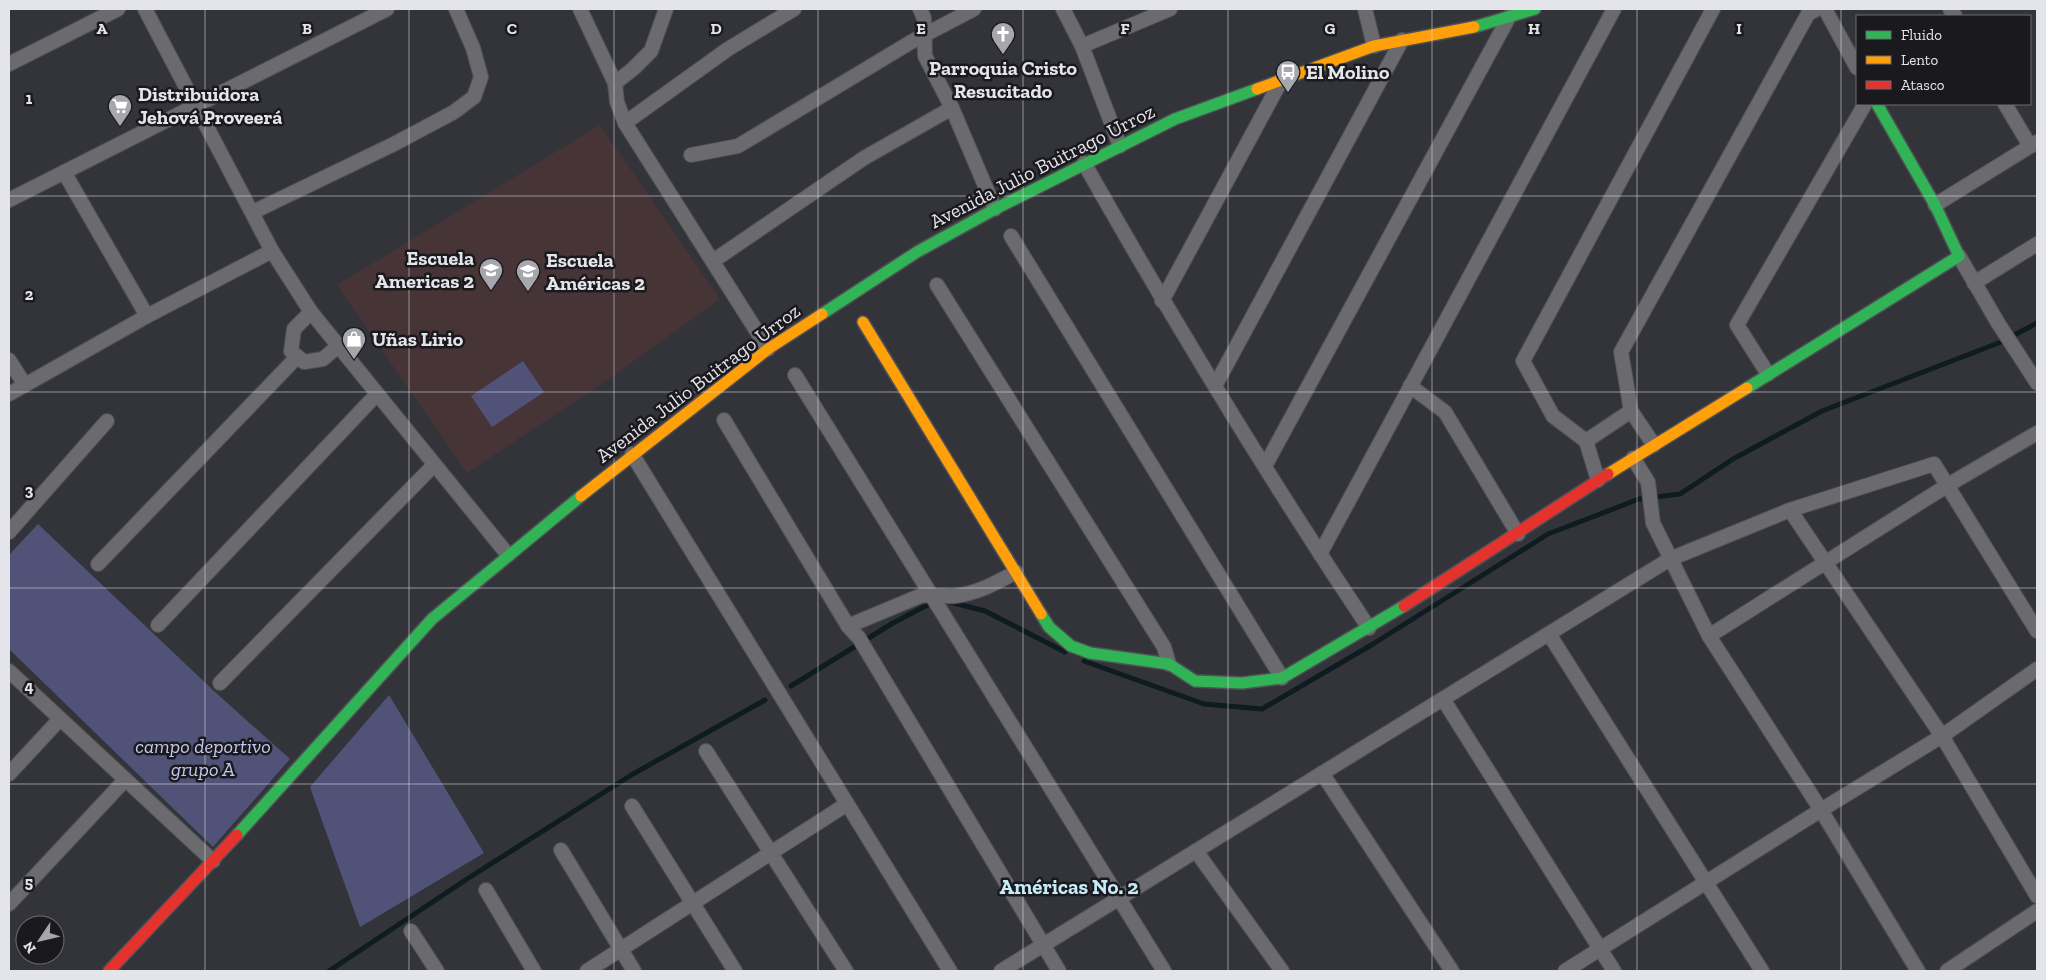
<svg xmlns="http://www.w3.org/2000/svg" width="2046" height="980" viewBox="0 0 2046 980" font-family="'Zilla Slab',serif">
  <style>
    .education { fill: #463436 }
    .green { fill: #505278 }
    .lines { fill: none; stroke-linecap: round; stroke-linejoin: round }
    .stream { stroke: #0e1b20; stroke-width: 5 }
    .street-casing { stroke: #505155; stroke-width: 16 }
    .fast-casing { stroke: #505155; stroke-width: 14 }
    .slow-casing { stroke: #505155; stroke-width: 14 }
    .jam-casing { stroke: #505155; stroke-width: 14 }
    .street { stroke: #6b6b6f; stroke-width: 14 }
    .fast { stroke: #30b455; stroke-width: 11 }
    .slow { stroke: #ff9f0a; stroke-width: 11 }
    .jam { stroke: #e5322d; stroke-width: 11 }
    .grid { fill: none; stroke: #e4e4eb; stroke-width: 1; stroke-opacity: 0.55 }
    .labels { text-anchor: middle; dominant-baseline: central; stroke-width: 5; stroke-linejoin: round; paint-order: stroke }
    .poi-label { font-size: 20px; font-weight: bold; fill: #e4e4eb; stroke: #1a1a1e; text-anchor: start }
    .street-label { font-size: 20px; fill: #e4e4eb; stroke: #1a1a1e }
    .park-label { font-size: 20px; font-style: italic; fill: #c4c7ef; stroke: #1a1a1e }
    .neighbourhood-label { font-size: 21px; font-weight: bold; fill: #c7eaf7; stroke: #1a1a1e }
    .grid-label { font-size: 16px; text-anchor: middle; font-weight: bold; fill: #e4e4eb; stroke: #1a1a1e; stroke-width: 5; stroke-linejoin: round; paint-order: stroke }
  </style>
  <rect width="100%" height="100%" fill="#333439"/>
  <path class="education" d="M600,125L720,299L613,376L467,473L337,285Z"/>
  <g class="green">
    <path d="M523,361L544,392L492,427L471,396Z"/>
    <path d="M38,524L215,692L290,759L213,847L9,649V555Z"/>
    <path d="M389,695L484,853L360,927L310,787Z"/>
  </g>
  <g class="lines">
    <g class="stream">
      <path d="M950,602L985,611L1065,652"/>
      <path d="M1084,661L1204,704L1262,709L1373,644L1548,534L1639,499L1680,494L1733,459L1822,411L2001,342L2037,323"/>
      <path d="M791,686L893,623L935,601"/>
      <path d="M329,971L467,879L633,774L765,700"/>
    </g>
    <g class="street-casing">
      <g id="street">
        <path d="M145,9L272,251L311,312L508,555"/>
        <path d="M580,9L615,83L617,102L625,123L768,349"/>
        <path d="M920,9L924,18L925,56L952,108L995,209"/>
        <path d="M1063,9L1082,46L1120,146"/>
        <path d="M1365,9L1374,46"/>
        <path d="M1825,9L1857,68"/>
        <path d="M1950,9L1955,16"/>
        <path d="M1082,46L1170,9"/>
        <path d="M9,64L118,9"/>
        <path d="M615,83L633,69L651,51L666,9"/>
        <path d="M2005,104L2030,146"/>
        <path d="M625,123L728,49L794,9"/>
        <path d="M691,155L738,146L911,42L974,9"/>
        <path d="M1084,163C1174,322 1268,477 1369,628"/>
        <path d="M64,172L147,316"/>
        <path d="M9,200L387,9"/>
        <path d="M1935,205L2037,142"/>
        <path d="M253,212L394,144L454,112L474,97L481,77L473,48L456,9"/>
        <path d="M1011,236L1282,678"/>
        <path d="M1959,256L1998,323L2037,383"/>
        <path d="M713,261L864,158L952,108"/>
        <path d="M1974,283L2037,244"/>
        <path d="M937,285L1164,647L1169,664"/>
        <path d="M1162,301L1282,79"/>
        <path d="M311,312L294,329L291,351L304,362L323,359L338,346"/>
        <path d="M9,360L25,385"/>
        <path d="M1768,374L1737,325L1865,104"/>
        <path d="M795,375L1164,971"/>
        <path d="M1215,386L1402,40"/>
        <path d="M1410,386L1445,412L1518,534"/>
        <path d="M9,394L147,316L272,251"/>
        <path d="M724,420L848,626L859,638L1059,971"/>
        <path d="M1586,441L1553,416L1523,361L1713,9"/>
        <path d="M1654,445L1631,411L1621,352L1808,14L1817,9"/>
        <path d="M632,454L950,971"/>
        <path d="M1633,458L1648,482L1653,523L1709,636L1821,810L1918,971"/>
        <path d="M1265,466L1509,17"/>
        <path d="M1598,480L1586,441L1631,411"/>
        <path d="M1790,510L1942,736L2037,896"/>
        <path d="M9,532L107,421"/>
        <path d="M1320,554L1614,9"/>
        <path d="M98,564L297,357"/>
        <path d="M158,625L377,394"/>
        <path d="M848,626L920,596C932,594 943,597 955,596C978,593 996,583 1016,572"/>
        <path d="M1549,634L1762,971"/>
        <path d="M1709,636L1948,485L2037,433"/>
        <path d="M9,671L213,861"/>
        <path d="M220,683L434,465"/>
        <path d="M1443,699L1614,971"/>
        <path d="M706,751L846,971"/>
        <path d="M1322,773L1452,971"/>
        <path d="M9,774L60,719"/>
        <path d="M632,806L735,971"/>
        <path d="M561,850L634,971"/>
        <path d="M1196,851L1282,971"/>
        <path d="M486,890L534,971"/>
        <path d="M9,904L125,780"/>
        <path d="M411,931L437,971"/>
        <path d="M587,971L847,804"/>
        <path d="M1001,971L1670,559L1790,510L1934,464L2037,631"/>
        <path d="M1565,971L1821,810L1942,736L2037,669"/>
        <path d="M1947,971L2037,911"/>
      </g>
    </g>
    <g class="fast-casing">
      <g id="fast">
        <path d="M1474,27L1535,9"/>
        <path d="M822,314L917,252L995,209L1175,119L1257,89"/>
        <path d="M1747,388L1959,256L1935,205L1877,104"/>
        <path d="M1041,614L1049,627L1071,646L1090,653L1169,664L1195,681L1242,683L1282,678L1404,606"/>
        <path d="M237,835L432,619L581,496"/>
      </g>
    </g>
    <g class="slow-casing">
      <g id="slow">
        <path d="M1257,89L1374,46L1474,27"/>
        <path d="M863,322L1041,614"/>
        <path d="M1608,474L1747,388"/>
        <path d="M581,496L768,349L822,314"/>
      </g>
    </g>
    <g class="jam-casing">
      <g id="jam">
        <path d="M1404,606L1608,474"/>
        <path d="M109,971L237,835"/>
      </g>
    </g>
    <use href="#street" class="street"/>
    <use href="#fast" class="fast"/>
    <use href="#slow" class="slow"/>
    <use href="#jam" class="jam"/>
  </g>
  <path class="grid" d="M205,9V971M409,9V971M614,9V971M818,9V971M1023,9V971M1228,9V971M1432,9V971M1637,9V971M1841,9V971M9,196H2037M9,392H2037M9,588H2037M9,784H2037"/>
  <defs>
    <g id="church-pin" transform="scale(1.25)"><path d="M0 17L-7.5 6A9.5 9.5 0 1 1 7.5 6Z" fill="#a6a6ad" stroke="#1a1a1e"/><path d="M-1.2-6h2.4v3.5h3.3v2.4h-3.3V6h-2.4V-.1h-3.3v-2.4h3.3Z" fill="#fff"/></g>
    <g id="bus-pin" transform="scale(1.25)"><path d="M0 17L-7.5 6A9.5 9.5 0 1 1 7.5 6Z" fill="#a6a6ad" stroke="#1a1a1e"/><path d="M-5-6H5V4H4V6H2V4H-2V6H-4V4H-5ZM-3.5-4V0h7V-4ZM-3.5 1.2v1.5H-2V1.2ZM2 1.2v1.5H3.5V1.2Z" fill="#fff"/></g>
    <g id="supermarket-pin" transform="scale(1.25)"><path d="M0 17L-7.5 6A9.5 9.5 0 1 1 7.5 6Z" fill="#a6a6ad" stroke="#1a1a1e"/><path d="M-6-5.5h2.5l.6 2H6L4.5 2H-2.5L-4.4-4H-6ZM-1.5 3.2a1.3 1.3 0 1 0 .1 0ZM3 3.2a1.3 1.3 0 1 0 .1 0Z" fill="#fff"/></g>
    <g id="school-pin" transform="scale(1.25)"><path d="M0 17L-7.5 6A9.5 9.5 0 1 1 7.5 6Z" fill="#a6a6ad" stroke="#1a1a1e"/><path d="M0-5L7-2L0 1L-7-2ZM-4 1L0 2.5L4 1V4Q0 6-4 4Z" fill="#fff"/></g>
    <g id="shop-pin" transform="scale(1.25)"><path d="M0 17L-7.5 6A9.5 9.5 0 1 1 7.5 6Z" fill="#a6a6ad" stroke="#1a1a1e"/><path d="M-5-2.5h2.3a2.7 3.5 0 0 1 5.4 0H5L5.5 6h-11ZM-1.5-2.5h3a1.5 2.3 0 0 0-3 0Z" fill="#fff"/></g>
  </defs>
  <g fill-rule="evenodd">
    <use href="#church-pin" x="1003" y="34"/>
    <use href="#bus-pin" x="1288" y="72"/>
    <use href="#supermarket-pin" x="120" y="106"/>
    <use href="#school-pin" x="491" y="270"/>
    <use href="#school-pin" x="528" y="271"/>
    <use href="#shop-pin" x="354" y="339"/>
  </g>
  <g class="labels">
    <g class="poi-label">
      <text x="1003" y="68" text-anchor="middle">Parroquia Cristo<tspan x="1003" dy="23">Resucitado</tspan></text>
      <text x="1306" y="72">El Molino</text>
      <text x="138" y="94">Distribuidora<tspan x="138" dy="23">Jehová Proveerá</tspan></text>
      <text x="474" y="258" text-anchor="end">Escuela<tspan x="474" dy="23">Americas 2</tspan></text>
      <text x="546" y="260">Escuela<tspan x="546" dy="23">Américas 2</tspan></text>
      <text x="372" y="339">Uñas Lirio</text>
    </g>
    <g class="street-label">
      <text transform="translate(1042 166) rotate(-27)">Avenida Julio Buitrago Urroz</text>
      <text transform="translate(698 383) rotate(-37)">Avenida Julio Buitrago Urroz</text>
    </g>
    <g class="park-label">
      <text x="203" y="746">campo deportivo<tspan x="203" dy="23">grupo A</tspan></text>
    </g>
    <g class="neighbourhood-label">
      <text x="1069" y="886">Américas No. 2</text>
    </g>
  </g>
  <g class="grid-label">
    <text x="102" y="34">A</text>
    <text x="307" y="34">B</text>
    <text x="512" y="34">C</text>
    <text x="716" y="34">D</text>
    <text x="921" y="34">E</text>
    <text x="1125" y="34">F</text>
    <text x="1330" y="34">G</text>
    <text x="1534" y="34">H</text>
    <text x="1739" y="34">I</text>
    <text x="29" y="104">1</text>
    <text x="29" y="300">2</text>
    <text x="29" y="496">3</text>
    <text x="29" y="692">4</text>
    <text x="29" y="888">5</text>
  </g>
  <rect width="2046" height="980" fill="none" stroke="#e4e4eb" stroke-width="20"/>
  <rect x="1856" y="15" width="175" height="90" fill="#1a1a1e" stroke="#6b6b70"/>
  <rect x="1866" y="31" width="25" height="8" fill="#30b455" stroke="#6b6b70"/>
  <text x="1901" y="40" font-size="15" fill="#e4e4eb">Fluido</text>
  <rect x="1866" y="56" width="25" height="8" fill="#ff9f0a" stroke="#6b6b70"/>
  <text x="1901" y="65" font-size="15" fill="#e4e4eb">Lento</text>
  <rect x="1866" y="81" width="25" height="8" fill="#e5322d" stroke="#6b6b70"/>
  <text x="1901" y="90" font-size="15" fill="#e4e4eb">Atasco</text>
  <g transform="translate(40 940) rotate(235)"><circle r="24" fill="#1a1a1e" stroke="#6b6b70"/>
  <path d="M0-4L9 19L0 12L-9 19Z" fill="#a6a6ad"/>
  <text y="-8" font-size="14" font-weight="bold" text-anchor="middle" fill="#e4e4eb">N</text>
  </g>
</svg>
